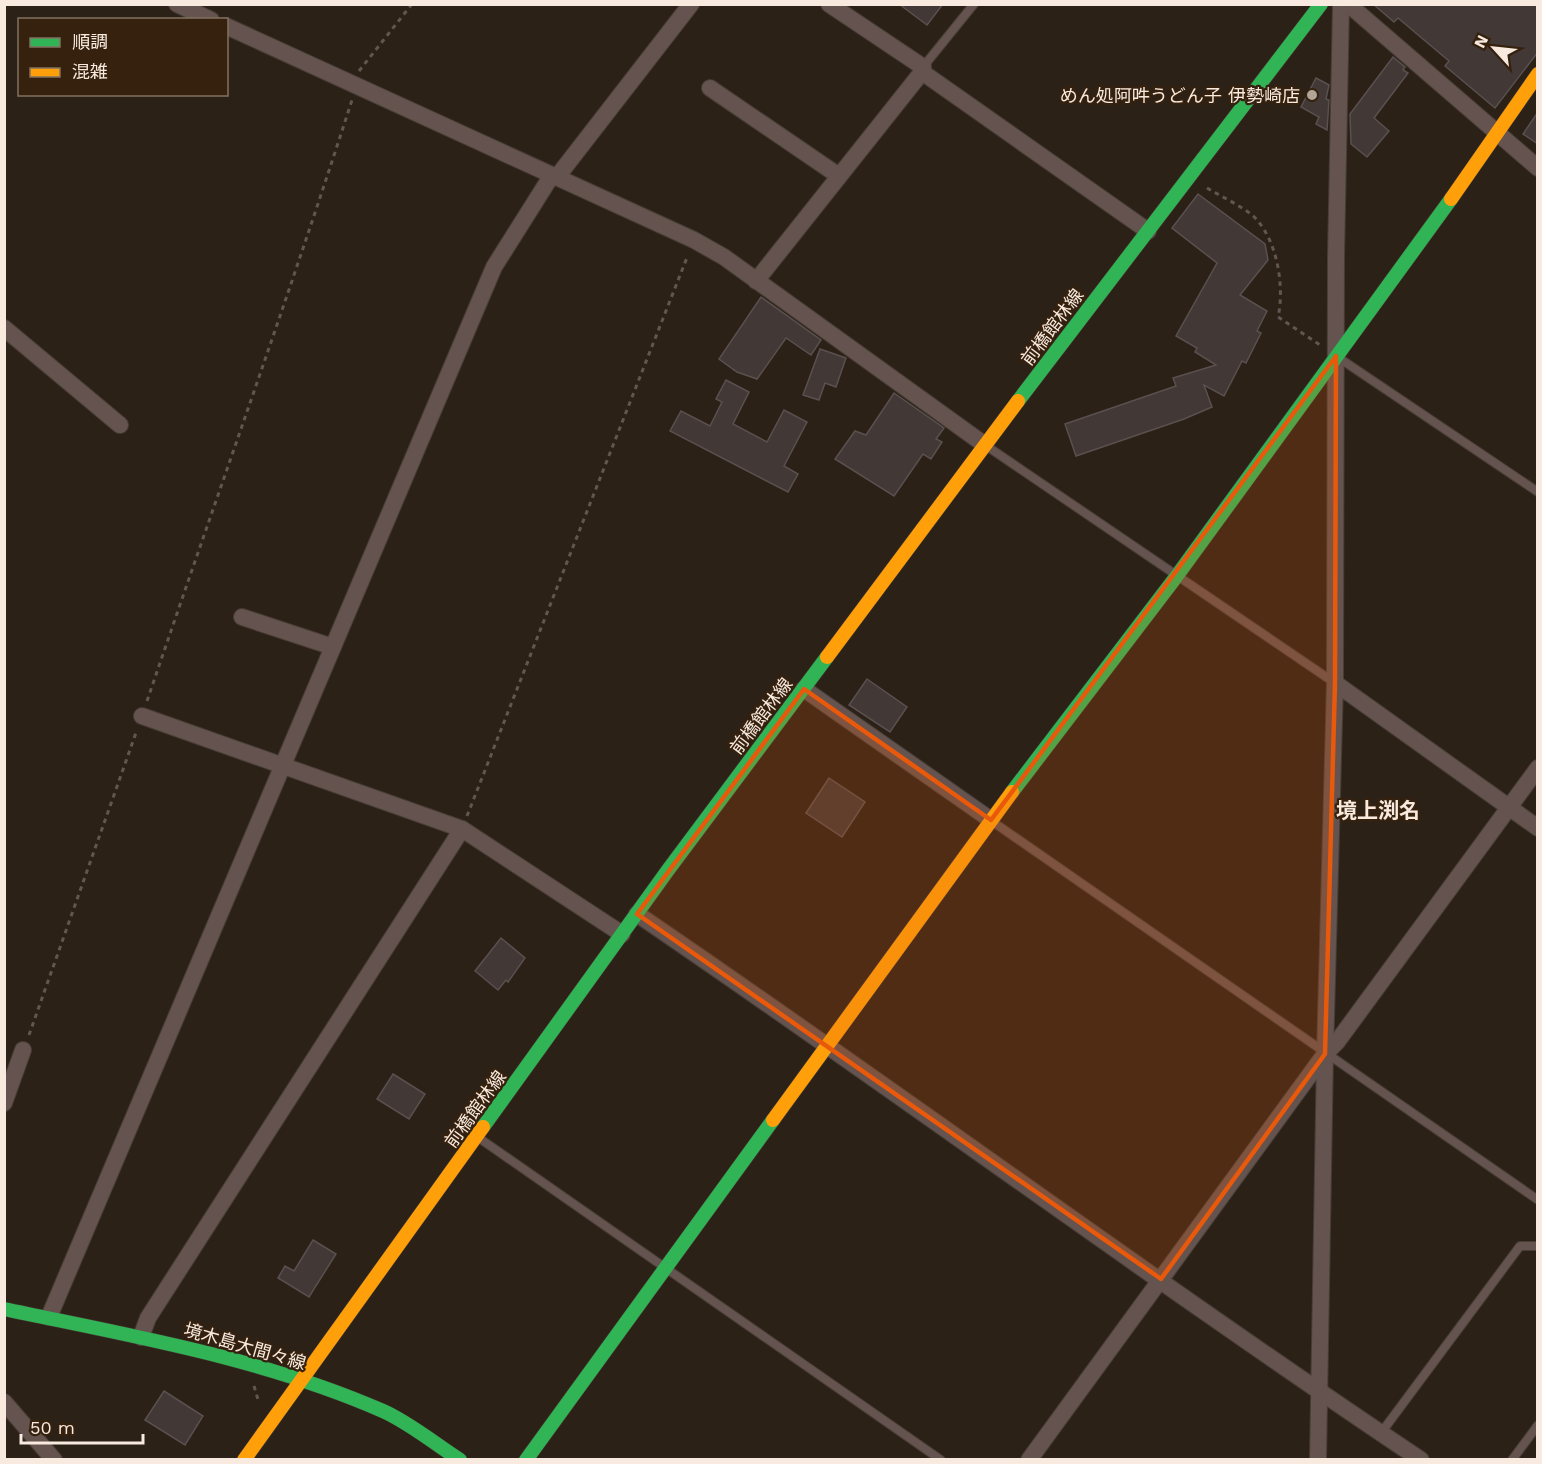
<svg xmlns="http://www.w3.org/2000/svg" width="1542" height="1464" viewBox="0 0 1542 1464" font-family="'Work Sans','Noto Sans JP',sans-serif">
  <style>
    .building { fill: #423836; stroke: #5a504f; stroke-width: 1.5 }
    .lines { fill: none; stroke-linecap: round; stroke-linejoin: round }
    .lane-casing { stroke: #473d35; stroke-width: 10 }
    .street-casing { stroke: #473d35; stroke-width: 18 }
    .fast-casing { stroke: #473d35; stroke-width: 15 }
    .slow-casing { stroke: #473d35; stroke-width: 15 }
    .path { stroke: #635651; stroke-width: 3; stroke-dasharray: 4.5 4.5; stroke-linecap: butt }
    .lane { stroke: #64534f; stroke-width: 8 }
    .street { stroke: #64534f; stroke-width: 16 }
    .fast { stroke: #30b455; stroke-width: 14 }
    .slow { stroke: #ff9f0a; stroke-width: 14 }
    .marked { fill: #e8590c; fill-opacity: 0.2; stroke: #e8590c; stroke-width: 4.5; stroke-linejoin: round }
    .poi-dot { fill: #b1a498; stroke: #35210e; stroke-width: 2 }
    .labels { text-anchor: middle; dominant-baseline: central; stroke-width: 4.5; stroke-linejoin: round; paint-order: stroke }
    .poi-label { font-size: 18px; fill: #f8eade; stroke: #35210e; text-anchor: end }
    .street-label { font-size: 18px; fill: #f8eade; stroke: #35210e }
    .quarter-label { font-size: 21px; font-weight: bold; fill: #f8eade; stroke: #35210e }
  </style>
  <rect width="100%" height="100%" fill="#2c2117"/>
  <g class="building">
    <path d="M899,4H943L927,25Z"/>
    <path d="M1373,4H1538V52L1495,108L1445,66L1449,61L1398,18L1394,22Z"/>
    <path d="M1393,57L1405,67L1403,70L1408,73L1374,118L1389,131L1367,157L1351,144L1350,114Z"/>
    <path d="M1316,78L1329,85L1326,99L1329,100L1327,130L1316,124L1319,117L1301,107Z"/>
    <path d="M1538,112V144L1523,134Z"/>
    <path d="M1198,194L1265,244L1268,260L1240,295L1267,311L1257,331L1261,333L1246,363L1242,361L1224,396L1204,385L1212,407L1184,419L1076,456L1065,424L1176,386L1173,378L1216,365L1195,352L1197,348L1176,336L1217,263L1172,228Z"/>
    <path d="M761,297L821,340L811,355L786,338L757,379L737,372L719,359Z"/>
    <path d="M820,349L846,358L836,387L825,383L819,400L803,395Z"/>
    <path d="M726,380L749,392L733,424L767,442L784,410L807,422L784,466L798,474L788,492L670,431L681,411L710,426L722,402L716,399Z"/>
    <path d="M894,393L944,428L936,439L942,442L931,459L923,454L894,496L835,459L855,431L866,435Z"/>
    <path d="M867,679L907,707L890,732L849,705Z"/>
    <path d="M829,778L865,802L842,837L806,813Z"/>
    <path d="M501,938L525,958L508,982L506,980L498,990L475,971Z"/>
    <path d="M393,1074L425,1094L409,1119L377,1099Z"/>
    <path d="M313,1240L336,1254L309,1297L278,1278L285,1266L294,1271Z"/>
    <path d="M164,1391L203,1416L185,1445L145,1420Z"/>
  </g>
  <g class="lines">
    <g class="lane-casing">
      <g id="lane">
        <path d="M923,67L974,4"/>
        <path d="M1339,358L1538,492"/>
        <path d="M988,447L1335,683"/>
        <path d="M993,822L1538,1200"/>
        <path d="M479,1138L941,1460"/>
        <path d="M1381,1433L1520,1246H1536"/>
        <path d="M1512,1460L1538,1425"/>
      </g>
    </g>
    <g class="street-casing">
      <g id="street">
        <path d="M177,4L211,20"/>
        <path d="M1348,4L1538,168"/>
        <path d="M226,26L694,240L724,257L985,445"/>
        <path d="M922,72L1148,231"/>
        <path d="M710,88L839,176"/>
        <path d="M557,177L691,4"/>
        <path d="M756,281L922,72L923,67L829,4"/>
        <path d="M4,328L120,425"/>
        <path d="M242,617L333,647"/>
        <path d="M1335,683L1538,828"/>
        <path d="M804,689L991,820"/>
        <path d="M142,716L462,829L622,934"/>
        <path d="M637,914C900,1093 1156,1283 1421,1460"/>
        <path d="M4,1103L23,1050"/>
        <path d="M49,1317L494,267L552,175"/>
        <path d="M141,1337L148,1318L462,829"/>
        <path d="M4,1402L54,1460"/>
        <path d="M1029,1460L1325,1054L1337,1042L1538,768"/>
        <path d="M1318,1460L1325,1054L1335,683L1336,256L1341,4"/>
      </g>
    </g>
    <g class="fast-casing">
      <g id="fast">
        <path d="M1018,401L1321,4"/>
        <path d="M1012,792L1176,577L1451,199"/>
        <path d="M483,1127L668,870L827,657"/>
        <path d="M4,1309C132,1336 262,1358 383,1411C410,1423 435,1444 460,1460"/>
        <path d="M526,1460L773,1120"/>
      </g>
    </g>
    <g class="slow-casing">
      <g id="slow">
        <path d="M1451,199L1538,74"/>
        <path d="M827,657L1018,401"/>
        <path d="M773,1120L1012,792"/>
        <path d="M244,1460L483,1127"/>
      </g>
    </g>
    <g class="path">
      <path d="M359,71L412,4"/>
      <path d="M1207,188C1222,197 1238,204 1252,215C1277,237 1285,286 1278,317L1320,345"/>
      <path d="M147,701C215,501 287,302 352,100"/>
      <path d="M467,816L688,255"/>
      <path d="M29,1035L137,730"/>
      <path d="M254,1386L259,1403"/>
    </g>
    <use href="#lane" class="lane"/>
    <use href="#street" class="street"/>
    <use href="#fast" class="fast"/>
    <use href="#slow" class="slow"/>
  </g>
  <path class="marked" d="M1336,356L1335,683L1325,1054L1161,1279L637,914L804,689L991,820Z"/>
  <circle class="poi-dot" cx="1312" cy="95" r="6"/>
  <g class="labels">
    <g class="poi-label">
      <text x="1300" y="95">めん処阿吽うどん子 伊勢崎店</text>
    </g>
    <g class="street-label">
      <text transform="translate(1052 327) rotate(-53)">前橋館林線</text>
      <text transform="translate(761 716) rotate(-53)">前橋館林線</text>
      <text transform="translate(475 1109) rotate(-54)">前橋館林線</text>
      <text transform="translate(245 1346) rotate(16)">境木島大間々線</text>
    </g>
    <g class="quarter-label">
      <text x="1378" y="810">境上渕名</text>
    </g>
  </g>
  <rect width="1542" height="1464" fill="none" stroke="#f8eade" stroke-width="12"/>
  <rect x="18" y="18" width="210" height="78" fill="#35210e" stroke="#837161" stroke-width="1.5"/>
  <rect x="30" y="38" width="30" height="9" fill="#30b455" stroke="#837161" stroke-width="1.5"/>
  <text x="72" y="48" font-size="18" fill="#f8eade">順調</text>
  <rect x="30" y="68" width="30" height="9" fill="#ff9f0a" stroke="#837161" stroke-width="1.5"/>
  <text x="72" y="78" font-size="18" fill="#f8eade">混雑</text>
  <g transform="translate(1494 48) rotate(297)" stroke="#35210e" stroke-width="4.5" paint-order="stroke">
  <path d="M0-4.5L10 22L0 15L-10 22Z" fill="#f8eade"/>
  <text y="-9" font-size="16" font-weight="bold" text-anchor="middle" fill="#f8eade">N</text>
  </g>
  <path d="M21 1434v9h122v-9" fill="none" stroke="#f8eade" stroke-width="3"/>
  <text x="30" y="1434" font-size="18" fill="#f8eade" stroke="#35210e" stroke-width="4.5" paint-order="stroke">50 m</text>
</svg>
